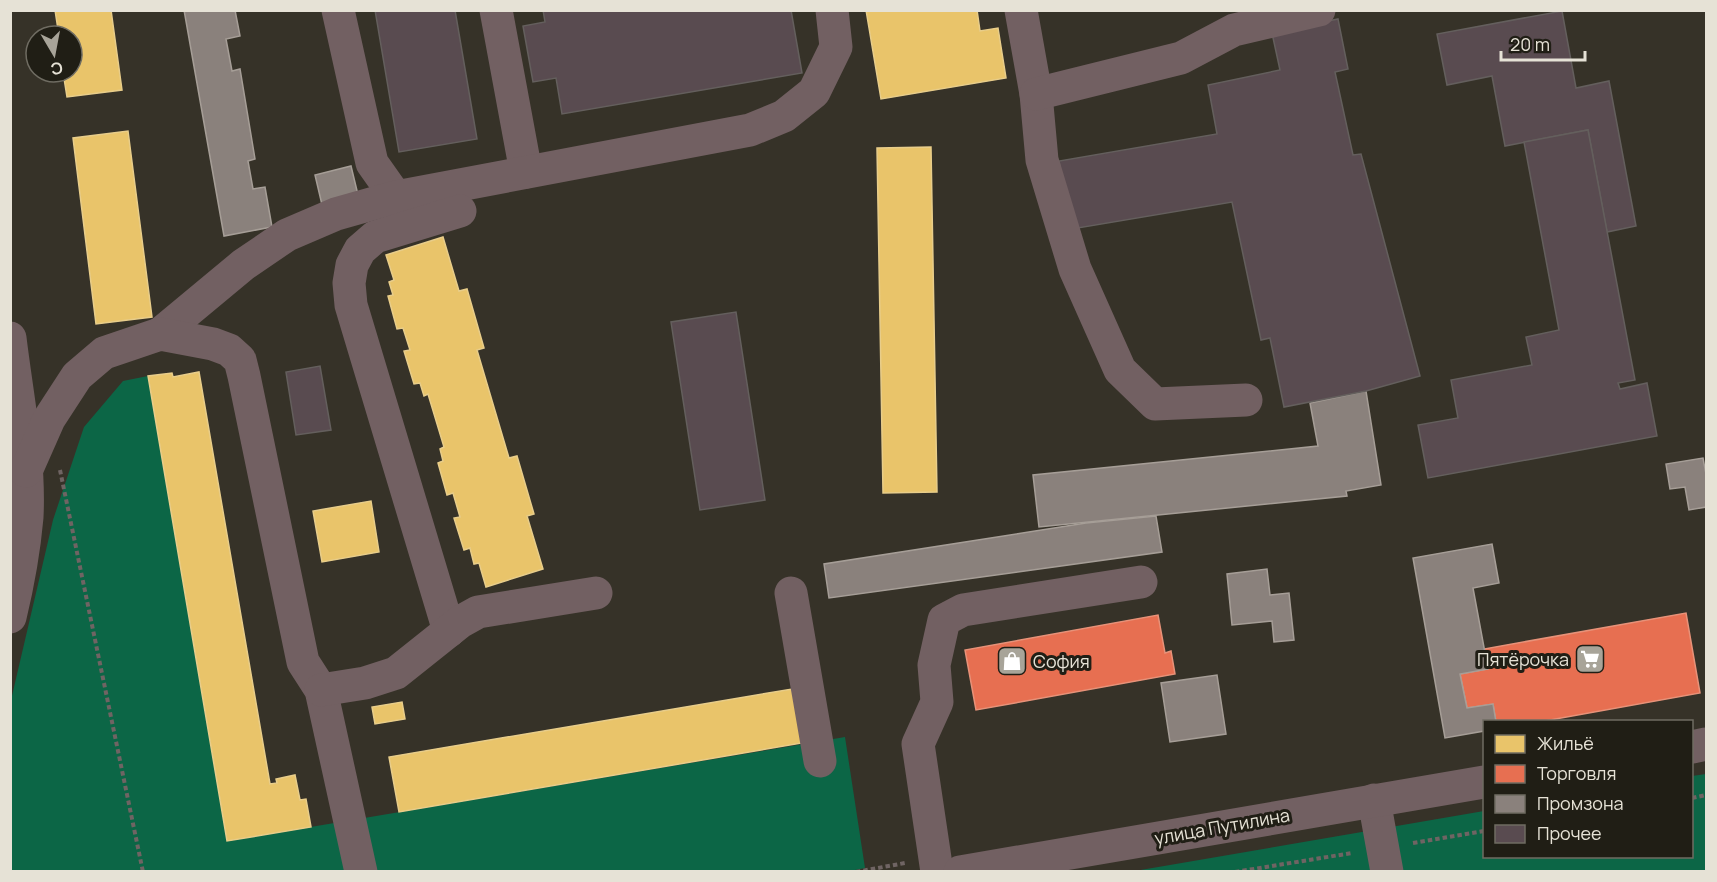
<svg xmlns="http://www.w3.org/2000/svg" width="1717" height="882" viewBox="0 0 1717 882" font-family="Manrope,sans-serif">
  <style>
    .green { fill: #0c6646 }
    .homes { fill: #e9c46a; stroke: #e8cd8a; stroke-width: 1.5 }
    .shops { fill: #e76f51; stroke: #e79279; stroke-width: 1.5 }
    .industry { fill: #8a817c; stroke: #a69e97; stroke-width: 1.5 }
    .building { fill: #594b50; stroke: #645f5d; stroke-width: 1.5 }
    .lines { fill: none; stroke-linecap: round; stroke-linejoin: round }
    .path { stroke: #6f6463; stroke-width: 4; stroke-dasharray: 4.5 3; stroke-linecap: butt }
    .minor { stroke: #726062; stroke-width: 33 }
    .labels { text-anchor: middle; dominant-baseline: central; stroke-width: 6; stroke-linejoin: round; paint-order: stroke }
    .poi-label { font-size: 18px; fill: #e6e2d6; stroke: #201e15; text-anchor: end }
    .street-label { font-size: 18px; fill: #e6e2d6; stroke: #201e15 }
  </style>
  <rect width="100%" height="100%" fill="#363228"/>
  <g class="green">
    <path d="M148,376L227,841L845,737L865,868L845,872H11V700L53,520L84,427L123,381Z"/>
    <path d="M1706,774V871L1129,872L1484,811V856H1692V776Z"/>
  </g>
  <g class="homes">
    <path d="M55,10H111L122,90L67,97L63,72H72V36H59Z"/>
    <path d="M866,10H977L980,31L998,28L1006,78L881,99Z"/>
    <path d="M128,131L152,317L96,324L73,138Z"/>
    <path d="M931,147L937,492L883,493L877,148Z"/>
    <path d="M443,237L459,291L467,289L484,348L477,350L509,458L517,456L534,514L527,516L543,569L486,587L479,563L474,564L470,548L464,550L454,518L460,517L453,493L447,495L438,463L443,461L440,449L444,447L428,394L424,396L420,383L414,384L404,351L410,350L403,328L397,329L388,296L393,295L389,282L394,280L386,255Z"/>
    <path d="M199,372L270,784L277,783L276,779L295,775L300,800L306,799L311,827L227,841L148,376L172,373L173,377Z"/>
    <path d="M371,501L379,552L322,562L313,511Z"/>
    <path d="M792,689L802,743L399,812L389,757Z"/>
    <path d="M402,702L405,719L375,724L372,707Z"/>
  </g>
  <g class="shops">
    <path d="M1686,613L1700,693L1539,722H1496L1493,704L1467,708L1460,674L1488,669L1484,649Z"/>
    <path d="M1158,615L1165,653L1171,651L1175,674L976,710L965,650Z"/>
  </g>
  <g class="industry">
    <path d="M184,10H235L240,36L226,39L232,71L240,69L255,159L248,161L253,189L265,187L272,227L224,236Z"/>
    <path d="M351,166L359,199L323,209L315,175Z"/>
    <path d="M1366,391L1381,485L1346,491L1347,496L1039,527L1033,475L1318,446L1310,403Z"/>
    <path d="M1703,458L1706,474V507L1689,510L1685,487L1670,489L1666,464Z"/>
    <path d="M1156,516L1162,552L829,598L824,564L1086,523Z"/>
    <path d="M1492,544L1499,583L1473,588L1488,669L1460,674L1467,708L1493,704L1496,722H1484V731L1445,738L1413,558Z"/>
    <path d="M1267,569L1270,595L1289,593L1294,640L1274,642L1272,621L1232,625L1227,574Z"/>
    <path d="M1217,675L1226,734L1170,742L1161,683Z"/>
  </g>
  <g class="building">
    <path d="M375,10H455L477,139L399,152Z"/>
    <path d="M543,10H791L802,73L562,114L556,78L533,82L523,26L545,22Z"/>
    <path d="M1562,11L1576,88L1609,81L1636,226L1607,232L1588,130L1505,146L1492,76L1447,85L1437,34Z"/>
    <path d="M1338,19L1348,69L1335,72L1353,155L1361,154L1420,376L1366,391L1284,407L1270,338L1261,340L1232,202L1072,229L1059,161L1217,134L1208,85L1280,70L1272,33Z"/>
    <path d="M1588,130L1635,380L1618,383L1620,389L1647,383L1657,436L1428,478L1418,425L1458,418L1451,380L1532,365L1526,337L1559,330L1524,142Z"/>
    <path d="M736,312L765,500L700,510L671,322Z"/>
    <path d="M320,366L331,430L296,435L286,372Z"/>
  </g>
  <g class="lines">
    <g class="path">
      <path d="M60,470L143,872"/>
      <path d="M1692,798L1706,795"/>
      <path d="M1413,843L1484,831"/>
      <path d="M856,872L905,863"/>
      <path d="M1235,872L1352,853"/>
    </g>
    <g class="minor">
      <path d="M338,10L372,163L396,197"/>
      <path d="M496,10L526,172"/>
      <path d="M1021,10L1036,94L1042,160L1075,269L1120,370L1155,404L1246,400"/>
      <path d="M1036,94L1181,58L1234,30L1319,10"/>
      <path d="M160,334L243,265L287,235L336,214L396,197L750,130L784,116L814,92L836,47L832,10"/>
      <path d="M10,338C17,397 30,458 27,517C24,551 18,584 10,617"/>
      <path d="M26,471L49,419L77,376L104,353L160,334L213,344L229,350L240,360L244,376L303,662L321,690L361,872"/>
      <path d="M791,593L820,761"/>
      <path d="M449,631L351,305L349,283L352,265L360,250L375,237L460,211"/>
      <path d="M321,690L365,683L396,673L460,622L478,612L596,593"/>
      <path d="M1692,747L1706,744"/>
      <path d="M1374,800L1387,872"/>
      <path d="M937,872L918,744L937,702L934,665L944,620L963,610L1141,582"/>
      <path d="M960,872L1484,782"/>
    </g>
  </g>
  <defs>
    <g id="supermarket-square" transform="scale(1.5)"><rect x="-9" y="-9" width="18" height="18" rx="4" fill="#a8a499" stroke="#201e15"/><path d="M-6-5.5h2.5l.6 2H6L4.5 2H-2.5L-4.4-4H-6ZM-1.5 3.2a1.3 1.3 0 1 0 .1 0ZM3 3.2a1.3 1.3 0 1 0 .1 0Z" fill="#fff"/></g>
    <g id="shop-square" transform="scale(1.5)"><rect x="-9" y="-9" width="18" height="18" rx="4" fill="#a8a499" stroke="#201e15"/><path d="M-5-2.5h2.3a2.7 3.5 0 0 1 5.4 0H5L5.5 6h-11ZM-1.5-2.5h3a1.5 2.3 0 0 0-3 0Z" fill="#fff"/></g>
  </defs>
  <g fill-rule="evenodd">
    <use href="#supermarket-square" x="1590" y="659"/>
    <use href="#shop-square" x="1012" y="661"/>
  </g>
  <g class="labels">
    <g class="poi-label">
      <text x="1569" y="659">Пятёрочка</text>
      <text x="1033" y="661" text-anchor="start">София</text>
    </g>
    <g class="street-label">
      <text transform="translate(1222 826) rotate(-10)">улица Путилина</text>
    </g>
  </g>
  <rect width="1717" height="882" fill="none" stroke="#e6e2d6" stroke-width="24"/>
  <rect x="1483" y="720" width="210" height="138" fill="#201e15" stroke="#6f6c62" stroke-width="1.5"/>
  <rect x="1495" y="735" width="30" height="18" fill="#e9c46a" stroke="#6f6c62" stroke-width="1.5"/>
  <text x="1537" y="750" font-size="18" fill="#e6e2d6">Жильё</text>
  <rect x="1495" y="765" width="30" height="18" fill="#e76f51" stroke="#6f6c62" stroke-width="1.5"/>
  <text x="1537" y="780" font-size="18" fill="#e6e2d6">Торговля</text>
  <rect x="1495" y="795" width="30" height="18" fill="#8a817c" stroke="#6f6c62" stroke-width="1.5"/>
  <text x="1537" y="810" font-size="18" fill="#e6e2d6">Промзона</text>
  <rect x="1495" y="825" width="30" height="18" fill="#594b50" stroke="#6f6c62" stroke-width="1.5"/>
  <text x="1537" y="840" font-size="18" fill="#e6e2d6">Прочее</text>
  <g transform="translate(54 54) rotate(170)"><circle r="28" fill="#201e15" stroke="#6f6c62" stroke-width="1.5"/>
  <path d="M0-4.5L10 22L0 15L-10 22Z" fill="#a8a499"/>
  <text y="-9" font-size="16" font-weight="bold" text-anchor="middle" fill="#e6e2d6">С</text>
  </g>
  <path d="M1501 51v9h84v-9" fill="none" stroke="#e6e2d6" stroke-width="3"/>
  <text x="1510" y="51" font-size="18" fill="#e6e2d6" stroke="#201e15" stroke-width="4.5" paint-order="stroke">20 m</text>
</svg>
